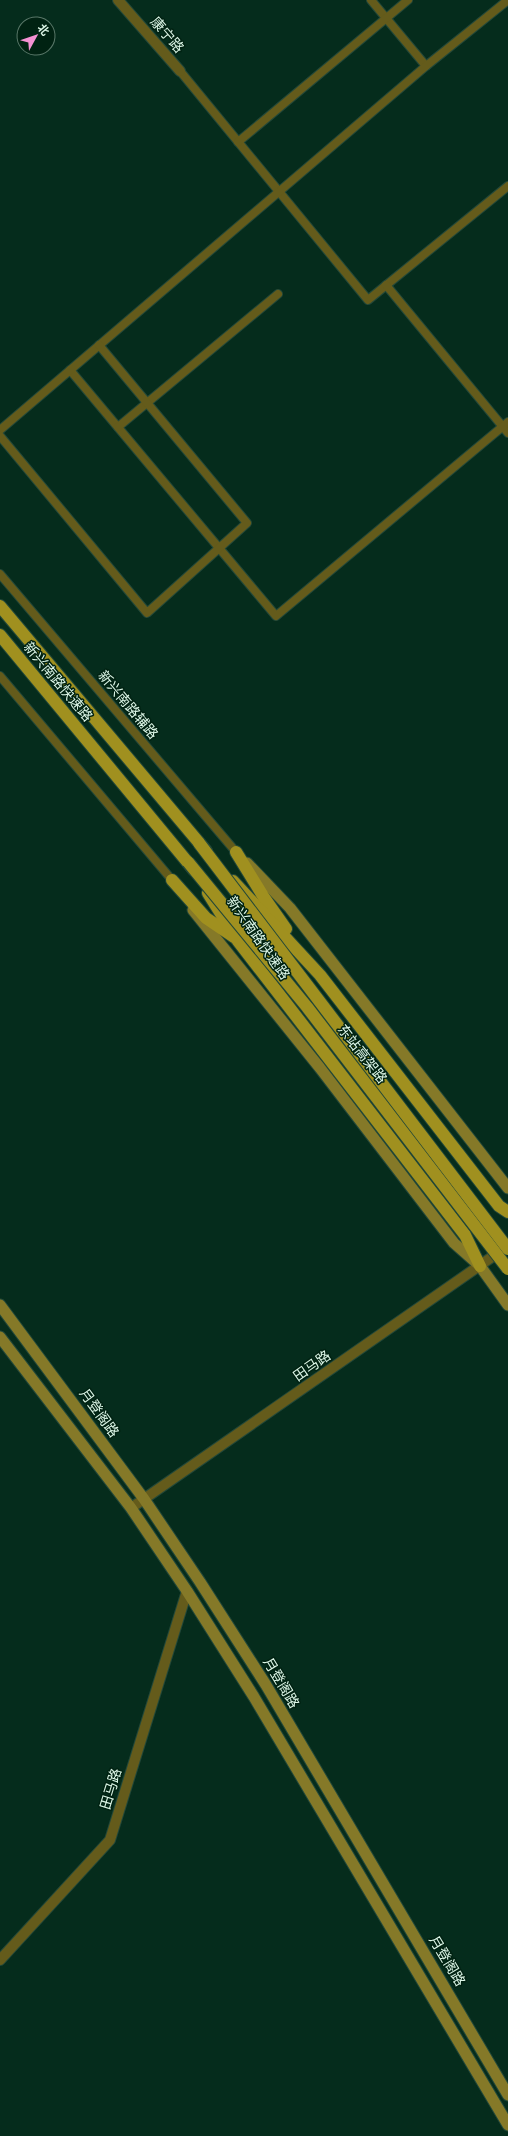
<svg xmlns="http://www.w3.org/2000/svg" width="508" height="2136" viewBox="0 0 508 2136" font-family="'Fira Sans Condensed','Noto Sans SC',sans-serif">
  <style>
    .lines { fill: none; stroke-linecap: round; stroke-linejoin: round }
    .minor-casing { stroke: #234839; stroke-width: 10 }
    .tertiary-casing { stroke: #234839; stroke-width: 12 }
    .secondary-casing { stroke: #234839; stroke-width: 13 }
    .primary-casing { stroke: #234839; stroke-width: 14 }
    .minor { stroke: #645b1b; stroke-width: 8 }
    .tertiary { stroke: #645b1b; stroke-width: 10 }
    .secondary { stroke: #857928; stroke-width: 11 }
    .primary { stroke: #a0901f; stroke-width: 12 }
    .primary-bridge-casing { stroke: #234839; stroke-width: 14; stroke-linecap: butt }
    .primary-bridge { stroke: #a0901f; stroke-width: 12 }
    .labels { text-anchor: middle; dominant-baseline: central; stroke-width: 3; stroke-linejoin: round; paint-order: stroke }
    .street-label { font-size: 14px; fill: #ddf7e8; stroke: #002212 }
  </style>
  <rect width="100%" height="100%" fill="#052c1c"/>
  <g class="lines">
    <g class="minor-casing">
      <g id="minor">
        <path d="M371,0L426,66"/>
        <path d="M180,71L368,300L508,186"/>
        <path d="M238,142L408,0"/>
        <path d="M386,285L508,433"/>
        <path d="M70,370L276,616L508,422"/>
        <path d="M118,427L278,294"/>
        <path d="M0,430L426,66L508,0"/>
        <path d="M0,436L147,613L247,523L99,345"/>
        <path d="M0,574L236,852"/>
        <path d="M0,676L172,880"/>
      </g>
    </g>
    <g class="tertiary-casing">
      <g id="tertiary">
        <path d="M118,0L180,71"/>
        <path d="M131,1508L502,1250"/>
        <path d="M0,1960L110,1840L187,1591"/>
      </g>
    </g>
    <g class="secondary-casing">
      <g id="secondary">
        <path d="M247,863L290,908L508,1188"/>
        <path d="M193,910L320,1068L454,1243L480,1266L508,1305"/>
        <path d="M0,1305L144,1499L200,1582L266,1685L508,2095"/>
        <path d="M0,1337L131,1508L187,1591L254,1697L508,2125"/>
      </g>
    </g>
    <g class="primary-casing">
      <g id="primary">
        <path d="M0,606L206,851"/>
        <path d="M0,635L194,870"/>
        <path d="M236,852L263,896L286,929"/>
        <path d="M172,880L206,918L234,937"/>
        <path d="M233,881L320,975L499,1206L508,1212"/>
        <path d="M208,893L238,941L465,1235L480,1266"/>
      </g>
    </g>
    <use href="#minor" class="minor"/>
    <use href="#tertiary" class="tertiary"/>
    <use href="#secondary" class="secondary"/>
    <use href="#primary" class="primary"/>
    <g class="primary-bridge-casing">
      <g id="primary-bridge">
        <path d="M199,843L508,1249"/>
        <path d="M188,862L307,1007L508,1269"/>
      </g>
    </g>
    <use href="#primary-bridge" class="primary-bridge"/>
  </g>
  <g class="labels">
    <g class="street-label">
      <text transform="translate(167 35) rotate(49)">康宁路</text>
      <text transform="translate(58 682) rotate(50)">新兴南路快速路</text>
      <text transform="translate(128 705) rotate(50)">新兴南路辅路</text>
      <text transform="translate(258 938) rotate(55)">新兴南路快速路</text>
      <text transform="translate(362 1054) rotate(52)">东站高架路</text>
      <text transform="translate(312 1366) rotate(-35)">田马路</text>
      <text transform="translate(99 1413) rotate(54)">月登阁路</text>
      <text transform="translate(281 1683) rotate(59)">月登阁路</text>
      <text transform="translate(111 1789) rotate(-73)">田马路</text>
      <text transform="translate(447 1961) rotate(59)">月登阁路</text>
    </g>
  </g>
  <g transform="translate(36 36) rotate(50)"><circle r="19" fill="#002212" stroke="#587768"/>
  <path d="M0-3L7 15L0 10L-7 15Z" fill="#f491d3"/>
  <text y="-6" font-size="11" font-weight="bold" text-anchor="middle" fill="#ddf7e8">北</text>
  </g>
</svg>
